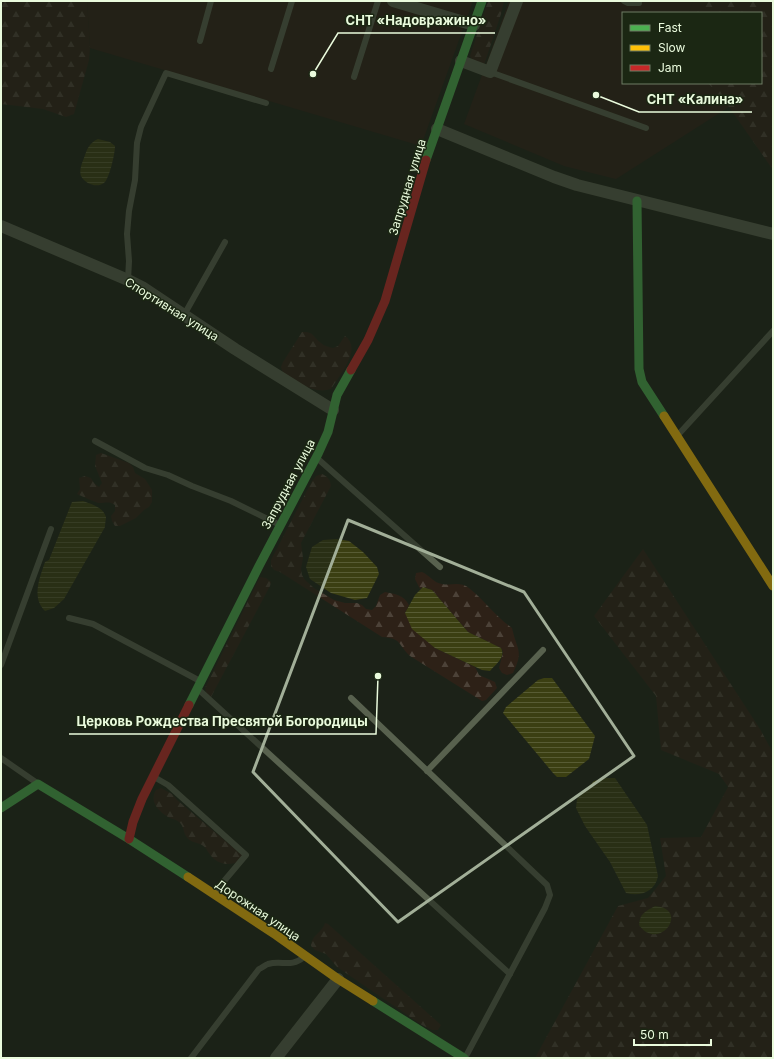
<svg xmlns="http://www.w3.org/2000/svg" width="774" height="1059" viewBox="0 0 774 1059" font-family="Inter,sans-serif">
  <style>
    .green { fill: #2d2117 }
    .forest { fill: url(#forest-firs); fill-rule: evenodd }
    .water { fill: url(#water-rules) }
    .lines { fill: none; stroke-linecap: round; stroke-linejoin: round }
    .lane { stroke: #58614e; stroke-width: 6 }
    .street { stroke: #58614e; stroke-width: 12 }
    .fast { stroke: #4caf50; stroke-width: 9 }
    .slow { stroke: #ffc107; stroke-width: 9 }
    .jam { stroke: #c62828; stroke-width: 9 }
    .marked { fill: none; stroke: #a2af98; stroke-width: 3; stroke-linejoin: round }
    .labels { text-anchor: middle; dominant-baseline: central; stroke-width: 3; stroke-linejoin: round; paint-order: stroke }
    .street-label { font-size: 12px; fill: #eafbdd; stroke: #1b2713 }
    .leader { fill: none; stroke: #eafbdd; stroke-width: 1.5 }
    .callout-dot { fill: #eafbdd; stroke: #1b2713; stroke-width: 1.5 }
    .callout-label { font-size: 13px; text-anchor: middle; font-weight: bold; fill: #eafbdd; stroke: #1b2713; stroke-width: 3; stroke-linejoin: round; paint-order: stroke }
  </style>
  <defs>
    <pattern id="forest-firs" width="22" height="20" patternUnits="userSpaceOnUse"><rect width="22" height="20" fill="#2d2117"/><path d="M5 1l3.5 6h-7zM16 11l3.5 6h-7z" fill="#4c4238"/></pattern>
    <pattern id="water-rules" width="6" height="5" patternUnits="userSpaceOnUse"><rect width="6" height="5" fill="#3b3f12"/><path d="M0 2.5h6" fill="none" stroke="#585c34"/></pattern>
  </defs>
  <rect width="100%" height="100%" fill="#1c2218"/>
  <g class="green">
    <path d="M87,1H473L421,146L90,48Z"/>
    <path d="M509,1H693L689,13H623V83H708L729,107L616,179L564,166L464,124Z"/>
  </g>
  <g class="forest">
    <path d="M1,1H87L90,48L89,60L74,114L66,117L43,109L1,104Z"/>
    <path d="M488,1H504L501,14L484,65L473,62L470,56Z"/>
    <path d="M693,1H773V170L729,107L708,83H761V13H689Z"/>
    <path d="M302,332C314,331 313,337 321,343C324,346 329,347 333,348L338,346L345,336C363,349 339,376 331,389C314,395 297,381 283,373L281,367L283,362Z"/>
    <path d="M101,453L129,463L133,467L135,473L145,479L152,490V502L149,507L144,510L136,518L120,526H115L112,521L111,516L115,511V505C109,501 106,503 99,503C97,503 79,495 77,494L80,489L79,478L85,476L91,478L94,483L99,487L102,483L95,466L96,455Z"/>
    <path d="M322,474C328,477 330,479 331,486L301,543L303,558L301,569L302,575L305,580L314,588L334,600L345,603H357L362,605L366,609L372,610L376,606L380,595L385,592C395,594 404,595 409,605L405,613L435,648L475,667L479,675L495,682L497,688L486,700L482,701L410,656C398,645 402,638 382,637L280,572L274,570L271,566V560L312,481L316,476Z"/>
    <path d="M643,549L760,729L773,753V1058H535L618,906L648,898L666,876L660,838L701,837L728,787L719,774L661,750L656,696L594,616ZM655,906L660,907L654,934C647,933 644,931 639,925C641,913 645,913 655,906Z"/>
    <path d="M422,572C429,575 434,583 442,584C452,586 460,581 469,588C484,600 496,617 512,628C517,651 524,650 513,673L507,675L502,673L499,668L503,652L501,648L468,632L432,590L424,587L420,589L415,579L416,573Z"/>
    <path d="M260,577L266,578L271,582L270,586L211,697L206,693L205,688Z"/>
    <path d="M161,788L172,794L177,800L242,855L240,861C231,866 219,865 212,857C208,853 207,848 202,845C196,842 189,842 186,836C183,832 184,826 179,822C176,819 171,819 168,817C158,811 149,801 156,790Z"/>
    <path d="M325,923L328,924L441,1025L438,1030H432L422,1025L337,967L326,954L315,950L311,946C312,934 321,934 325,923Z"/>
  </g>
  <g class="water">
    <path d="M98,139L110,142L115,146C115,153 110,176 105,182C98,189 85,184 81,176C79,170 82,163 84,158C87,149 89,143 98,139Z"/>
    <path d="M83,501C91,504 103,507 106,517C106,519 105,524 105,527L64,599L54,608L45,611C31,598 40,577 45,562L49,560L72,502Z"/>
    <path d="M337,539L349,541L363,552L377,567L379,574L367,598L355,600L331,593L310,579L306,567L312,547L323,540Z"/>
    <path d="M423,587L432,590L468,632L501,648C506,657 496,664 490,671L482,670L435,648L412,629L405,613L415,595Z"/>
    <path d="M544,678H552L595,736L589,759L566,777H557L553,773L503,713L506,707L538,680Z"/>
    <path d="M605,778H615L647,825L658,876C655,892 640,897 626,893L610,862L585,826L576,808L577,799L594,781Z"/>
    <path d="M655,906C691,909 659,953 639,925C640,913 645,912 655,906Z"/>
  </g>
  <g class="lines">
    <g class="lane">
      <path d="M624,1L628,3H639"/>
      <path d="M200,41L211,1"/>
      <path d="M271,69L292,1"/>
      <path d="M490,72L646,128"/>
      <path d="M354,77L378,1"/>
      <path d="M128,280L129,261L127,234L129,211L135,180L137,143L141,127L166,73L266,103"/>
      <path d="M184,315L225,242"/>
      <path d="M677,436L773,331"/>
      <path d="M95,441L145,468L168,475L192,486L231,501L280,525"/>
      <path d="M318,459L440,567"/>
      <path d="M69,618L93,624L200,681"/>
      <path d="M1,665L51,529"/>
      <path d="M198,689L510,974"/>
      <path d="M351,698L547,885L550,895L545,908L465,1058"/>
      <path d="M1,758L37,783"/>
      <path d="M427,771L543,650"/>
      <path d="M154,777L168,785L246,855L214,893"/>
      <path d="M191,1058L259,969C262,968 265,965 268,964C282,960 291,968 304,957"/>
    </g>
    <g class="street">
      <path d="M393,1L474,25"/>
      <path d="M461,61L490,72L517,1"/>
      <path d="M437,129L554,177L577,185L773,234"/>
      <path d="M1,226L128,280L142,287L235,349L333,410"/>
      <path d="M276,1058L338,979"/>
    </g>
    <g class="fast">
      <path d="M426,160L482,1"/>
      <path d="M637,201L639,369L642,382L664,416"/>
      <path d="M189,705L259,566L318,454L328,432L337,395L351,370"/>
      <path d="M1,808L38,784L129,839L188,877"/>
      <path d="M373,1001L464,1058"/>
    </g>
    <g class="slow">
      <path d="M664,416L773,586"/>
      <path d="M188,877L276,935L338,979L373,1001"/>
    </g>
    <g class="jam">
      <path d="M351,370L368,340L385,301L426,160"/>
      <path d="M129,839L133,822L142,799L189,705"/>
    </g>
  </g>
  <path d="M0 0H774V1059H0ZM348,520L524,592L634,756L398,922L253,772Z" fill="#1c2218" fill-opacity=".55" fill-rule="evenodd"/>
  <path class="marked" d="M348,520L524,592L634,756L398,922L253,772Z"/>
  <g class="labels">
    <g class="street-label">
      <text transform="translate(407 187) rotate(-73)">Запрудная улица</text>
      <text transform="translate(172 309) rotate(32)">Спортивная улица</text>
      <text transform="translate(288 484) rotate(-62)">Запрудная улица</text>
      <text transform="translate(258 910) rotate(34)">Дорожная улица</text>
    </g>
  </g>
  <path class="leader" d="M313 74L338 33H495M596 95L639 112H752M378 676L376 734H69"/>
  <g class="callout-dot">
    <circle cx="313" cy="74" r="4"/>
    <circle cx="596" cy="95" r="4"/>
    <circle cx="378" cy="676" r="4"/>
  </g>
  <g class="callout-label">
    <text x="416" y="25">СНТ «Надовражино»</text>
    <text x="695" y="104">СНТ «Калина»</text>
    <text x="222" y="726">Церковь Рождества Пресвятой Богородицы</text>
  </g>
  <rect width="774" height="1059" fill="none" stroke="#eafbdd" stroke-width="4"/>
  <rect x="622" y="12" width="140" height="72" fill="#1b2713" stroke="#6e7c64"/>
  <rect x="630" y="25" width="20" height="6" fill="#4caf50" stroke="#6e7c64"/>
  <text x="658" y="32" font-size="12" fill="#eafbdd">Fast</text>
  <rect x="630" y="45" width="20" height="6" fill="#ffc107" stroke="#6e7c64"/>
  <text x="658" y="52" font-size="12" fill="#eafbdd">Slow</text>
  <rect x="630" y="65" width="20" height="6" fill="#c62828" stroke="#6e7c64"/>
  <text x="658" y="72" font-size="12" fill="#eafbdd">Jam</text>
  <path d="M634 1039v6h77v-6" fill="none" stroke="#eafbdd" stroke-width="2"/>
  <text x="640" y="1039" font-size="12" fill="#eafbdd" stroke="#1b2713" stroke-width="3" paint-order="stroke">50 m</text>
</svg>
